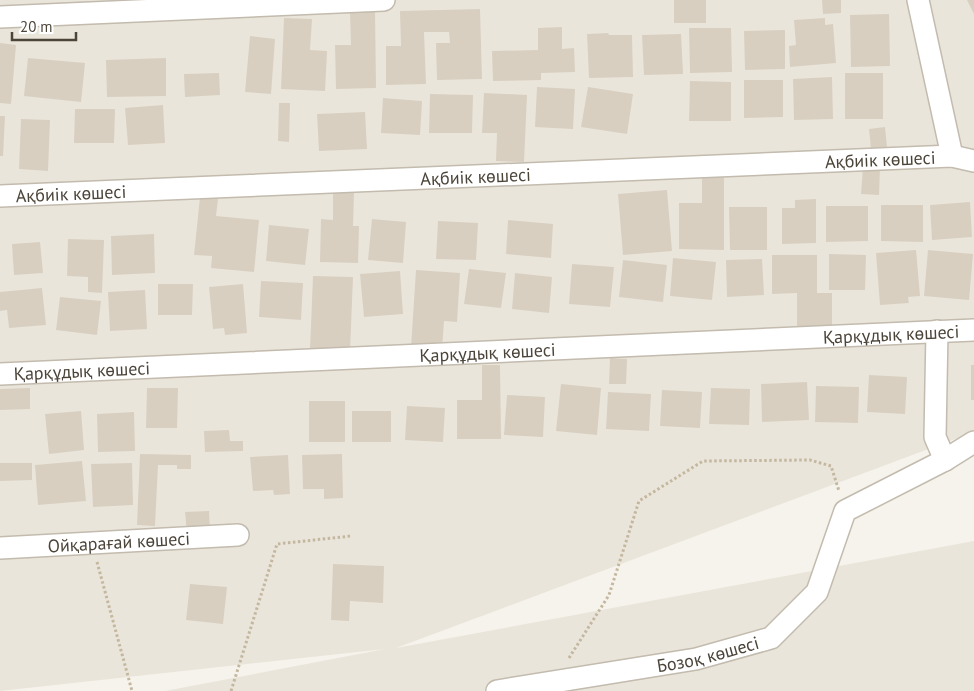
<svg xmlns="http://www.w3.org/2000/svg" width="974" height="691" viewBox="0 0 974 691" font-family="'PT Sans',sans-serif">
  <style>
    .residential { fill: #eae5da }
    .building { fill: #d8cfc1 }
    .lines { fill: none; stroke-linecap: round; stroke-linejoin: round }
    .minor-casing { stroke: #c2bbae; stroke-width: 24 }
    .path { stroke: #c4b79f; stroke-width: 3; stroke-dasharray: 2.5 2.5; stroke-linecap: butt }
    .minor { stroke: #fff; stroke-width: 21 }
    .labels { text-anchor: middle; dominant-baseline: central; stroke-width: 4; stroke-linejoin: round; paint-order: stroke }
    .street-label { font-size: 18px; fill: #4b4439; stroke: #fff }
  </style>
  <rect width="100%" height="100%" fill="#f6f3ec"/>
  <path class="residential" d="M0,0H974V432L396,648L974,541V691H165L385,649L0,691Z"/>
  <g class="building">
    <rect x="674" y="0" width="32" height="23"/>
    <path d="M822,0H841V13L823,14Z"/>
    <path d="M967,0H974V14Z"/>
    <path d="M480,9L482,79L437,80L436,43H450L449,32H424L426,84L386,85V46H401L400,11Z"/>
    <path d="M375,11L376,88L336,89L335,45H351L350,12Z"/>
    <path d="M889,14L890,66L851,67L850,15Z"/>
    <path d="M284,18L312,19L310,50L327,51L325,91L281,89Z"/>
    <path d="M825,18V25L833,24L836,63L790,67L789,46L796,45L794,20Z"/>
    <path d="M562,27V49L574,48L575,72L541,73V80L493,81L492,51L538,50V28Z"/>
    <path d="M689,28H731L732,72L690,73Z"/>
    <path d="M785,30V69L745,70L744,31Z"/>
    <path d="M608,33L609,35H632L633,77L589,78L587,34Z"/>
    <path d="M681,34L683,74L644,75L642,35Z"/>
    <path d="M250,36L275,39L271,94L245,92Z"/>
    <path d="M0,43L16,45L11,104L0,103Z"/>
    <path d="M28,58L85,63L81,102L24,96Z"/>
    <path d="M166,58V96L107,97L106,60Z"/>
    <path d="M219,73L220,95L185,97L184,74Z"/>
    <rect x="845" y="73" width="38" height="46"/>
    <path d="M832,77L833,119L794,120L793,79Z"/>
    <path d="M744,80H783V117L744,118Z"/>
    <path d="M690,81L731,82V121H689Z"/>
    <path d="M537,87L575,89L573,129L535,127Z"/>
    <path d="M588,87L633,94L627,134L581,127Z"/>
    <path d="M484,93L527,95L524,162L496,161L497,133H482Z"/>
    <path d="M430,94L473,95L472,133H429Z"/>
    <path d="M383,98L422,101L420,135L381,133Z"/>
    <path d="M279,103H290L289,142L278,141Z"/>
    <path d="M163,105L165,143L128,145L125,108Z"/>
    <path d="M75,109H115L114,143H74Z"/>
    <path d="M365,112L367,149L319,151L317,114Z"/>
    <path d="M0,116H5L3,156H0Z"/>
    <path d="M21,119L50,120L48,171L19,169Z"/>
    <path d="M885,127L887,147L871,149L869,129Z"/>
    <path d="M863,167L880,168L879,195L861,194Z"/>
    <path d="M702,176H724V250L679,249V203H702Z"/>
    <path d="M667,190L672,251L623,255L618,194Z"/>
    <path d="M333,193H354L353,226H359L358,263L320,262L321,219L333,220Z"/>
    <path d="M200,197L218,199L216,216L259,220L254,272L211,268L212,256L194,255Z"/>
    <path d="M816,199V243L782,244V208H795V200Z"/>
    <path d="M970,202L972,237L932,240L930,205Z"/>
    <path d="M881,205H923V242L881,241Z"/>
    <path d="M826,206H868V241L826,242Z"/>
    <path d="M729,207H767V250H730Z"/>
    <path d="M372,219L406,222L403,263L368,260Z"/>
    <path d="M508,220L553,224L551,258L506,254Z"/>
    <path d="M438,221L478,223L476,260L436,259Z"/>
    <path d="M269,225L309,229L305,265L266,261Z"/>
    <path d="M154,234L155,273L112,275L111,236Z"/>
    <path d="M68,239L104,240L102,293L88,292V277L67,276Z"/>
    <path d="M40,242L43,273L14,275L12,244Z"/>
    <path d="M916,250L920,296L908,297L909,303L880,305L876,253Z"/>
    <path d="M928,250L973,254L969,300L924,296Z"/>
    <path d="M829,254L866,255L865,290H829Z"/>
    <path d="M772,255H817V293H832V327H797V293L772,294Z"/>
    <path d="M673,258L716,262L712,300L670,296Z"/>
    <path d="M762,259L764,295L727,297L726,260Z"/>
    <path d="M623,260L667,265L663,302L619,297Z"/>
    <path d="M572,264L614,267L610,307L569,304Z"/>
    <path d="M469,269L506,273L501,308L464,304Z"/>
    <path d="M416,270L460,273L457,322L444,321L442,349L411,347Z"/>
    <path d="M400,271L403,314L364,317L360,274Z"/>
    <path d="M515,273L552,277L549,313L512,309Z"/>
    <path d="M313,276L353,277L350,351L310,350Z"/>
    <path d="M261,281L303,283L301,320L259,317Z"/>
    <path d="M158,284H193L192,315H158Z"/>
    <path d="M243,284L247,333L225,335L224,328L213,329L209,287Z"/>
    <path d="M42,288L46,325L9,328L7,310L0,311V292Z"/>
    <path d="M145,290L147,329L110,331L108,292Z"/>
    <path d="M60,297L101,301L97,335L56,330Z"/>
    <path d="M610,358L627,359L626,384H609Z"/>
    <path d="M482,365H500L501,439H457V400H482Z"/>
    <rect x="971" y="365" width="3" height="35"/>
    <path d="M869,375L907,377L905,414L867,412Z"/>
    <path d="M807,382L809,420L762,422L761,384Z"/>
    <path d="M561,384L601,388L597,435L556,431Z"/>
    <path d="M816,386L859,387L858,423L815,422Z"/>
    <path d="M30,388V409L0,410V389Z"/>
    <path d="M147,388H178L177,428H146Z"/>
    <path d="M711,388L750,389L749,425L709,424Z"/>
    <path d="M662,390L702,392L700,428L660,426Z"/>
    <path d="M608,392L651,394L649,431L606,429Z"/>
    <path d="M507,395L545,397L543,437L504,435Z"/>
    <rect x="309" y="401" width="36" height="41"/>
    <path d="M407,406L445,408L443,442L405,440Z"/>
    <path d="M81,411L84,450L49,454L45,414Z"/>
    <rect x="352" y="411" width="39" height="31"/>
    <path d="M134,412L135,451L98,452L97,414Z"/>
    <path d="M229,430L230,441H243V451L205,452L204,431Z"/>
    <path d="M140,454L191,455V469H177V465H158L155,526L137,525Z"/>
    <path d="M342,454L343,498L324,499V489H303L302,455Z"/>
    <path d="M288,455L290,494L274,495L273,490L253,491L250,457Z"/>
    <path d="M82,461L86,501L38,505L35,465Z"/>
    <path d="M0,463H32V480L0,481Z"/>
    <path d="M132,463L133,505L93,507L91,464Z"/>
    <path d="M209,511L210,531L187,532L185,512Z"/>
    <path d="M333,564L384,566L383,603L350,601L349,621L331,620Z"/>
    <path d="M190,584L227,587L223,624L186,620Z"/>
  </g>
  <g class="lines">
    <g class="minor-casing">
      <g id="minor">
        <path d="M918,0L952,156"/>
        <path d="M0,17L384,0"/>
        <path id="s1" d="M0,196L952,156L974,161"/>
        <path d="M937,331L935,437L945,460"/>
        <path id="s2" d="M0,374L974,330"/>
        <path id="s3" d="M0,548L238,535"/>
        <path id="s4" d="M497,691L696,659L771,638L817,592L845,511L945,460L974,442"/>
      </g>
    </g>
    <g class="path">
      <path d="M97,562L132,691"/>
      <path d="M569,658L609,595L639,501L703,461L810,460L831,466L839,491"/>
      <path d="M231,691L277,544L351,536"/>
    </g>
    <use href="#minor" class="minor"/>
  </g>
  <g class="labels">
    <g class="street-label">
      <text stroke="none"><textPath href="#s1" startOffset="881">Ақбиік көшесі</textPath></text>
      <text stroke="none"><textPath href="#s1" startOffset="476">Ақбиік көшесі</textPath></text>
      <text stroke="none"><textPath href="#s1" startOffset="71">Ақбиік көшесі</textPath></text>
      <text stroke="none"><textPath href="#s2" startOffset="892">Қарқұдық көшесі</textPath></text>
      <text stroke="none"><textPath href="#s2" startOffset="488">Қарқұдық көшесі</textPath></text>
      <text stroke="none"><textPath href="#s2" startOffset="82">Қарқұдық көшесі</textPath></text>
      <text stroke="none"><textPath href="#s3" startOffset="119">Ойқарағай көшесі</textPath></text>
      <text stroke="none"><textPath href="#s4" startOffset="214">Бозоқ көшесі</textPath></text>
    </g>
  </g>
  <path d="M12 32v8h64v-8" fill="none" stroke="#4b4439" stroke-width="2.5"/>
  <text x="20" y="32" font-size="15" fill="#4b4439" stroke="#ffffff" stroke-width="4" paint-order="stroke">20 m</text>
</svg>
